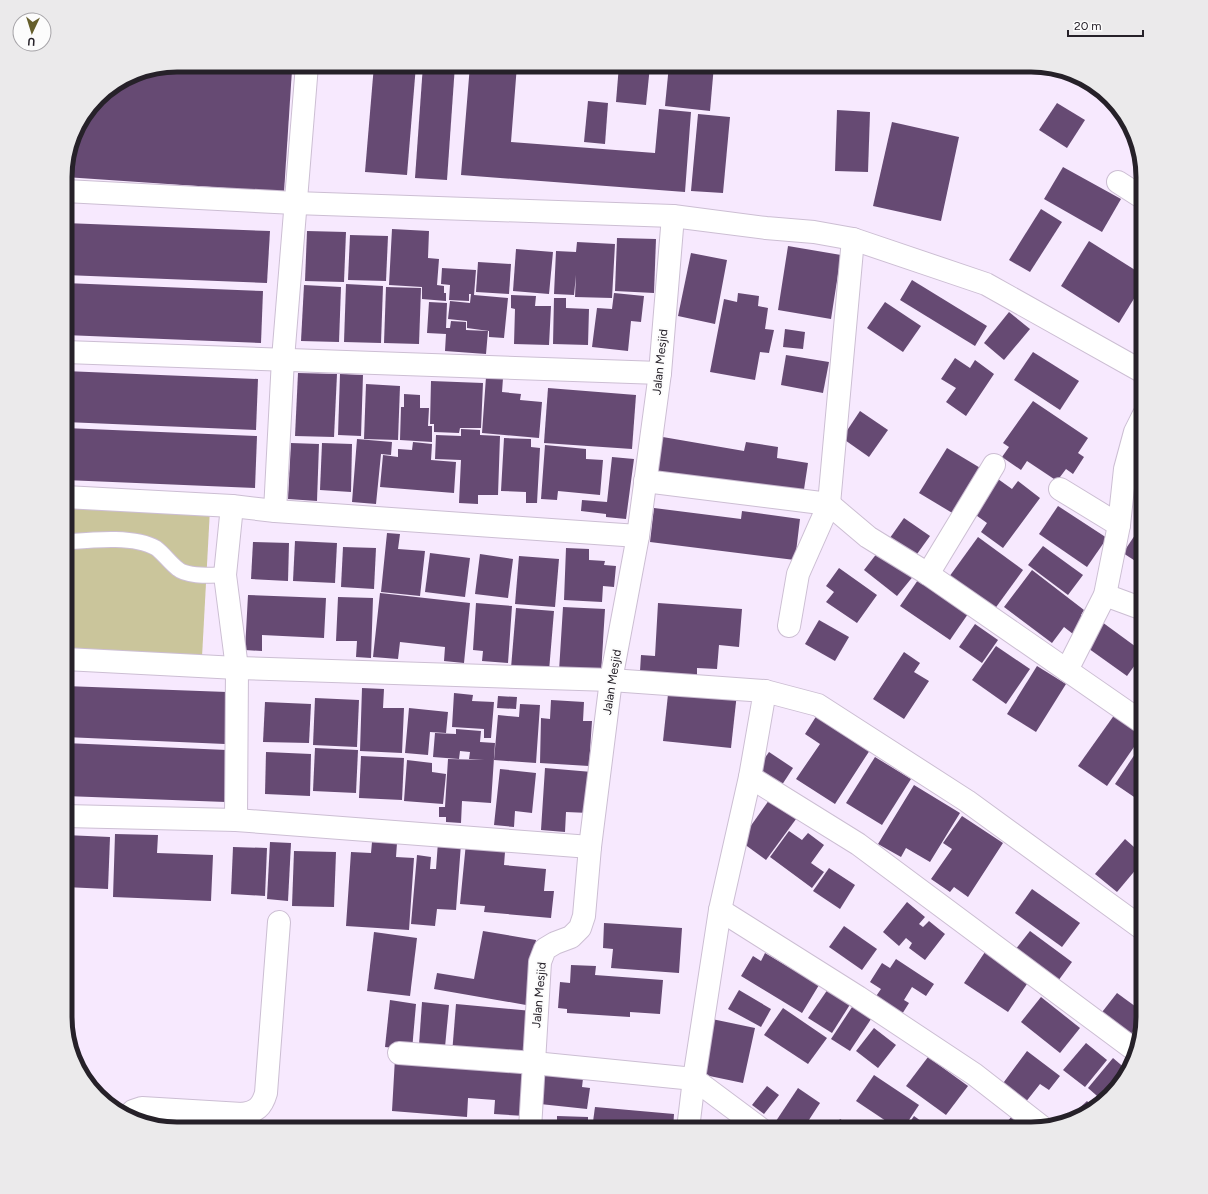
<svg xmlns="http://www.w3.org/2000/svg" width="1208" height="1194" viewBox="0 0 1208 1194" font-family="Figtree,sans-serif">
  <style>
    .green { fill: #cac59b }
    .building { fill: #664a73 }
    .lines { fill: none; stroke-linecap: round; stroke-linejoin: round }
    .service-casing { stroke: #ccbed3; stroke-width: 17 }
    .minor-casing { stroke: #ccbed3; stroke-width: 24 }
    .service { stroke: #fff; stroke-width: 15 }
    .minor { stroke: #fff; stroke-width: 22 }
    .labels { text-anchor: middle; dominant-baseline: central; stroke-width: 4; stroke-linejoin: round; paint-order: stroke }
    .street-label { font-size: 12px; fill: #262129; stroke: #fcfcfc }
    .rim { fill: none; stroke: #262129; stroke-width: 5 }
  </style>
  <rect width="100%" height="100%" fill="#f7e9fe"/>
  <path class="green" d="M65,501L210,509L202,657L65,650Z"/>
  <g class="building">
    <path d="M177,65H217L292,70L284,192L65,177V169L77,127L103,93L134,73Z"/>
    <path d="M374,65H416L407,175L365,172Z"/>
    <path d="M423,65H455L447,180L415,178Z"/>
    <path d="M470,65H517L511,142L655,153L659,109L691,112L685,192L461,175Z"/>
    <path d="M619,65L650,66L646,105L616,102Z"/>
    <path d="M669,65H714L710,111L665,106Z"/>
    <path d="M588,101L608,103L605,144L584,142Z"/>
    <path d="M1057,103L1085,120L1067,148L1039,130Z"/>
    <path d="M837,110L870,112L868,172L835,171Z"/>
    <path d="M698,114L730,117L723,193L691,191Z"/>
    <path d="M892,122L959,137L941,221L873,206Z"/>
    <path d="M1063,167L1121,199L1102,232L1044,199Z"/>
    <path d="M1041,209L1062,222L1030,272L1009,260Z"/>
    <path d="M65,223L270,231L267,283L65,275Z"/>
    <path d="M392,229L429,231L428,258L439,259L437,285L444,286V293H446V301L422,299V287L389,285Z"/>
    <path d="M307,231L346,232L344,282L305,281Z"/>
    <path d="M350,235L388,236L386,281L348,280Z"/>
    <path d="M617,238L656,239L654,293L615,291Z"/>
    <path d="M1089,241L1143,275V284L1119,323L1061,286Z"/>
    <path d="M577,242L615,244L612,298L575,297L576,275L574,295L554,294L556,251L576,252Z"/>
    <path d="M788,246L841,255L831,319L778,310Z"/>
    <path d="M516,249L553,252L549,294L513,291Z"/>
    <path d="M691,253L727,260L715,324L678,316Z"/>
    <path d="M478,262L511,264L509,294L476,292Z"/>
    <path d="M442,268L476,270L474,295L508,298L504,338L489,337V331L467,328V321L448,319L450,301L470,303L471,294H469V301L449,300L450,285L441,284Z"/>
    <path d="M912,280L987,326L975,346L900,300Z"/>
    <path d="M65,283L263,291L261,343L65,335Z"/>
    <path d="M346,284L383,286L381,343L344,342Z"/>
    <path d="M304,285L341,287L339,342L301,341Z"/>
    <path d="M386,287L421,288L419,344L384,343Z"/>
    <path d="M614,293L644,296L641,322L631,321L628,351L592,347L597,308L612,309Z"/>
    <path d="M738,293L759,296L758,306L768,308L765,329L774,330L769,353L760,352L755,380L710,372L724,299L737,302Z"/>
    <path d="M511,295L536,296L535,306H551L549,345L514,344L515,309L511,308Z"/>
    <path d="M554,298H566V308L589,309L588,345L553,344Z"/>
    <path d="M429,302L447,303L446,328H450L451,321L466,322V330L488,331L486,354L445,351L446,334L427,333Z"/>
    <path d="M885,302L921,326L903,352L867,328Z"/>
    <path d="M1009,312L1030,329L1004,360L984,343Z"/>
    <path d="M785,329L805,332L803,349L783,347Z"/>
    <path d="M1033,352L1079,381L1060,410L1014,380Z"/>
    <path d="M786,355L829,362L823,393L781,385Z"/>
    <path d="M955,358L970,368L975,360L994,374L966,416L946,402L956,388L941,379Z"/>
    <path d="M65,371L258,379L256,430L65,422Z"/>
    <path d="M298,373L337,374L334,437L295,436Z"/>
    <path d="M340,374L363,375L361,436L338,435Z"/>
    <path d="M486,377L503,378L502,392L521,394L520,400L542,402L539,438L482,433Z"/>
    <path d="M431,381L483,383L481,428H460L459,433L434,432V424H430Z"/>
    <path d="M366,384L400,386L398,440L364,439Z"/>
    <path d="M548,388L636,395L632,449L544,443Z"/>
    <path d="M404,394L420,395V408H429L428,426H432V442L400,440L401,407H404Z"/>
    <path d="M1033,401L1088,438L1078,453L1084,457L1073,474L1066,469L1057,481L1027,461L1021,470L1002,457L1009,447L1003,443Z"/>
    <path d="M860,411L888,430L869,457L842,438Z"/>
    <path d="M65,428L257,436L255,488L65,480Z"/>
    <path d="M461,429L480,430V435L500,436L498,495H478V504L459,503L461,460L435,459L436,435L461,436Z"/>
    <path d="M657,436L744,451L746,442L778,447L777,458L808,463L803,496L651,470Z"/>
    <path d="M504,438L531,439V447L540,448L537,503H526V492L501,491Z"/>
    <path d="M357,439L392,442L391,455L381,454L376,504L352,502Z"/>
    <path d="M413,442L432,444L431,460L456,462L454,493L380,487L383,455L398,457V449L412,450Z"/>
    <path d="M291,443L319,444L317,501L288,499Z"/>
    <path d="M322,443L352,444L351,492L320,490Z"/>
    <path d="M545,445L586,449V459L603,460L600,495L558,491L557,500L541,499Z"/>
    <path d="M947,448L982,469L954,514L919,493Z"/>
    <path d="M1143,453V496L1128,486L1127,475Z"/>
    <path d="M612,457L634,459L626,519L606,517V514L581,511L582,500L607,502Z"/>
    <path d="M998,479L1012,489L1018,481L1040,498L1003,548L981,532L987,523L973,513Z"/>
    <path d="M1058,506L1107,538L1087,567L1039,534Z"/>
    <path d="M654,508L741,519L742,511L800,519L795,560L650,542Z"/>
    <path d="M904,518L930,536L912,561L887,542Z"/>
    <path d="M1141,526L1143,527V566L1123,553Z"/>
    <path d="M387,533L400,534L398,549L425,551L420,596L381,592Z"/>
    <path d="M978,537L1023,570L994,610L949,577Z"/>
    <path d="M295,541L337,543L335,583L293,581Z"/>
    <path d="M253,542L289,543L288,581L251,579Z"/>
    <path d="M1043,546L1083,575L1068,595L1028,565Z"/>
    <path d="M343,547L376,548L374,589L341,587Z"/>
    <path d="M566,548L589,549V560L605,561L604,565L616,566L614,587L603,586L602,602L564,600Z"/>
    <path d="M881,548L915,574L897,596L864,570Z"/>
    <path d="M430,553L470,558L465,597L425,592Z"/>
    <path d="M480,554L513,559L508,598L475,594Z"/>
    <path d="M519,556L559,559L555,607L515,604Z"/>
    <path d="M839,568L877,595L857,623L826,602L834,592L826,586Z"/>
    <path d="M1032,570L1084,610L1081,615L1085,618L1073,634L1064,627L1052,643L1004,607Z"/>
    <path d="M920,577L970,611L950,640L900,606Z"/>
    <path d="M380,593L470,603L464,663L444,661L445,647L400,642L398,659L373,657Z"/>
    <path d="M248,595L326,598L324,638L262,635V651L245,650Z"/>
    <path d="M338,597L373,598L371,658L356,657L357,641H336Z"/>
    <path d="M476,603L512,606L508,663L482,661L483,651L473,650Z"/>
    <path d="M658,603L742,609L739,647L719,645L717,669L697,668V675L640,671L641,655L655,656Z"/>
    <path d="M563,607L605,609L601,674L559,671Z"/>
    <path d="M516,608L554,611L549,671L511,668Z"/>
    <path d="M819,620L849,637L835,661L805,644Z"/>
    <path d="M1102,622L1143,652V654L1127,676L1085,646Z"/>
    <path d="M975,624L998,640L982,663L959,647Z"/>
    <path d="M996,646L1030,669L1006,704L972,680Z"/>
    <path d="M904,652L920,663L914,672L929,681L904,719L873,699Z"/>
    <path d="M1037,666L1066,684L1036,732L1007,714Z"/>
    <path d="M669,685L737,693L731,748L663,741Z"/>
    <path d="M65,686L227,692L225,744L65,737Z"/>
    <path d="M362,688L384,689L383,708H404L402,753L360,751Z"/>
    <path d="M454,693L473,695L472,701L494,702L491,738H484V729L452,727Z"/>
    <path d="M498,696L517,697L516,709L497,708Z"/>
    <path d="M315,698L359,700L357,747L313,745Z"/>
    <path d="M551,700L584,702L583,721H592L589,766L540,763L541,718L550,719Z"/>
    <path d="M265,702L311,704L309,743L263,742Z"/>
    <path d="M520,704L540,705L536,763L494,760L498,715L519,717Z"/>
    <path d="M409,708L448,712L446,733L430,732L428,755L405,753Z"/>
    <path d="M1115,714L1143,734L1107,786L1078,766Z"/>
    <path d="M817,715L870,750L835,804L796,779L820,744L805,734Z"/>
    <path d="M456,729L481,731L480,742L495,743L491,803L462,801L461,823L446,822V817H439V807H445L448,759L484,760L469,759L470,752L460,751L459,759L433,757L435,733L456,734Z"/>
    <path d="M1143,742V797L1140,801L1115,784Z"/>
    <path d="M65,743L227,750L226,802L65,796Z"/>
    <path d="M315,748L358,750L356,793L313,791Z"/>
    <path d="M266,752L311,754L310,796L265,794Z"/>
    <path d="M769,752L793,768L778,791L753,775Z"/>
    <path d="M361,756L404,758L402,800L359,798Z"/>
    <path d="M875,757L911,779L882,825L846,803Z"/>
    <path d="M407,760L432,763V772L446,774L443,804L404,801Z"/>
    <path d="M545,768L592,772L589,813L566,812L565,832L541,830Z"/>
    <path d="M500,769L536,773L532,813L515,811L514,827L494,825Z"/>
    <path d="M914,785L960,813L930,862L906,848L901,857L878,844Z"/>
    <path d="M772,796L799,815L766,860L740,841Z"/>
    <path d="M962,816L1003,843L968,897L954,887L950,892L931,879L952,849L943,843Z"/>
    <path d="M789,831L802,840L808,833L824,845L811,863L824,872L812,888L770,857Z"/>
    <path d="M115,834L158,835L157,853L213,855L211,901L113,897Z"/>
    <path d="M65,835L110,837L108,889L65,887Z"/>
    <path d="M1125,839L1143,855V861L1117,892L1095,874Z"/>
    <path d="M270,842L291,843L288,901L267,899Z"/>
    <path d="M372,842L397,843L396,857L414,858L409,930L346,926L351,852L371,853Z"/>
    <path d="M438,842L461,844L456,910L437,909L435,926L411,924L417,855L431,857L430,869H436Z"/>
    <path d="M466,843L490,850L505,852L504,865L546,869L544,891H554L551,918L484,912L485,906L460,904Z"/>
    <path d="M233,847L267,848L265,896L231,894Z"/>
    <path d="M294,851L336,852L334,907L292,906Z"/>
    <path d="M829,868L855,885L840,909L813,891Z"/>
    <path d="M1032,889L1080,923L1062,947L1015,913Z"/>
    <path d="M907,902L925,917L919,924L923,927L929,921L945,934L925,960L909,948L912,943L906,938L899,946L883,932Z"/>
    <path d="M604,923L682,928L679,973L611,968L613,949L603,948Z"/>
    <path d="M844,926L877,949L862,970L829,947Z"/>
    <path d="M483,931L536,940L526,1005L434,989L437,973L474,979Z"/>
    <path d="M1030,931L1072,962L1058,981L1015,950Z"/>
    <path d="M374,932L417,938L410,996L367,991Z"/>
    <path d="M987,949L1031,978L1008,1012L964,983Z"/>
    <path d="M765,953L819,985L802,1013L741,976L753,956L761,961Z"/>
    <path d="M896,959L934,984L926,996L912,987L904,1000L909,1003L899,1019L872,1002L881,989L870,982L882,963L890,968Z"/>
    <path d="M571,965L596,966L595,975L663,980L660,1014L630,1012V1017L567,1013V1009L558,1008L560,982L570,983Z"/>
    <path d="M828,989L851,1003L832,1033L808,1018Z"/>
    <path d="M739,990L771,1009L761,1027L728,1009Z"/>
    <path d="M1117,993L1143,1012V1018L1128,1038L1099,1016Z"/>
    <path d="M1041,997L1080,1028L1060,1053L1021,1022Z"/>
    <path d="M390,1000L416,1004L412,1050L385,1047Z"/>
    <path d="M856,1001L875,1013L850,1051L831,1039Z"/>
    <path d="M422,1002L449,1005L445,1047L419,1045Z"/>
    <path d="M456,1004L532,1011L527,1061L452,1054Z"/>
    <path d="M783,1008L827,1038L808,1064L764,1035Z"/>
    <path d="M712,1019L755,1028L743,1083L700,1074Z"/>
    <path d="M874,1028L896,1045L878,1068L856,1051Z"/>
    <path d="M1086,1043L1107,1060L1085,1087L1063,1070Z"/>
    <path d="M1027,1051L1060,1076L1049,1090L1040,1084L1025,1103L1001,1086Z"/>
    <path d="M928,1057L968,1086L946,1115L906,1086Z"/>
    <path d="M395,1058L528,1068L525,1116L494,1114L495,1100L468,1098L467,1117L392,1111Z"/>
    <path d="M1113,1058L1127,1070L1104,1102L1088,1088Z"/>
    <path d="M543,1070H584L582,1087L590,1088L587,1109L540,1104Z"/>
    <path d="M874,1075L919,1105L903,1129H898L856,1101Z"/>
    <path d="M767,1086L779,1095L764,1114L752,1105Z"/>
    <path d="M798,1088L820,1103L803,1129H788L776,1121Z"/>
    <path d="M1087,1101L1094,1108L1077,1118L1073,1114Z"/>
    <path d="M595,1107L674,1114L673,1129H592Z"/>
    <path d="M1016,1112L1031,1129H1009L1004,1125Z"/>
    <path d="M557,1116L588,1117V1129H557Z"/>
    <path d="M914,1116L928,1126L925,1129H905Z"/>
    <path d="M840,1119L856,1129H834Z"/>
  </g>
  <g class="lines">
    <g class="service-casing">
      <path id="service" d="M65,542C90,540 134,535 156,548C164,554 170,563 178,569C187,577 213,575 225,575"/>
    </g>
    <g class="minor-casing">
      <g id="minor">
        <path d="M1118,182L1143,198"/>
        <path d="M65,191L295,203L673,216L766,228L814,232L853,239L986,284L1143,372"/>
        <path d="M65,352L660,373"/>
        <path d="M645,481L829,504L868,537L928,574L1143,723"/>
        <path d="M1060,489L1119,525"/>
        <path d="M65,497L232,506L275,511L638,536"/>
        <path d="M232,506L225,575L237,668L236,820"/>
        <path d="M275,511L283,359L307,65"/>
        <path d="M928,574L994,465"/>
        <path d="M1105,595L1143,609"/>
        <path d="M789,626L798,574L829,504L853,239"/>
        <path d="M65,659L237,668L611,680L765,691L750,777L720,910L694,1079L688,1129"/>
        <path d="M1067,670L1105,595L1119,525L1125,469L1135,432L1143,416"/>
        <path d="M765,691L818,705L967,801L1143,929"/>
        <path d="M750,777L858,844L1136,1051"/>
        <path d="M65,816L236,820L590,847"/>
        <path d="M720,910L858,997L974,1074L1042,1127"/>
        <path d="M399,1053L534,1063L694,1079L761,1129"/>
        <path d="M128,1116L133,1111L142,1108L242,1114C256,1112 262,1107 266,1093L279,922"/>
        <path d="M530,1129L540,962L545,949L555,943L571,937L580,928L584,916L590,847L611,680L638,536L660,373L673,216"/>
      </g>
    </g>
    <use href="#service" class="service"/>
    <use href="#minor" class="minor"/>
  </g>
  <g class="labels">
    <g class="street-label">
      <text transform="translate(660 362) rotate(-84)">Jalan Mesjid</text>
      <text transform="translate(612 682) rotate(-81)">Jalan Mesjid</text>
      <text transform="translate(539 995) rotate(-85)">Jalan Mesjid</text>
    </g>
  </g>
  <path d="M0 0H1208V1194H0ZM177 72H1031A105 105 0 0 1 1136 177V1017A105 105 0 0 1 1031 1122H177A105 105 0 0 1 72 1017V177A105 105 0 0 1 177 72Z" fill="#ebeaeb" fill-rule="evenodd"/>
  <path class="rim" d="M177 72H1031A105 105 0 0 1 1136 177V1017A105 105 0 0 1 1031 1122H177A105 105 0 0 1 72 1017V177A105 105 0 0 1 177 72Z"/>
  <g transform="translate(32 32) rotate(184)"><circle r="19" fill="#fcfcfc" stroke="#a6a4a8"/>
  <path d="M0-3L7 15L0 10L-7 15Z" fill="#655e2b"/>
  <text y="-6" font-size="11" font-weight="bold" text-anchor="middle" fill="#262129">U</text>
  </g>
  <path d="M1068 30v6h75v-6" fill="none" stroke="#262129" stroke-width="2"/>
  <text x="1074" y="30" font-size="12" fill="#262129" stroke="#fcfcfc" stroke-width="3" paint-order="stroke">20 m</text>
</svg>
